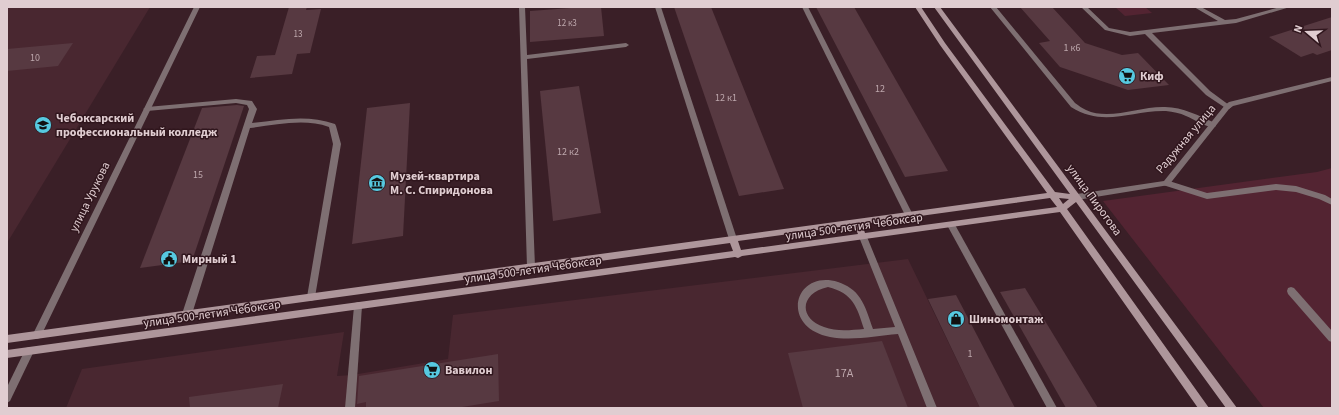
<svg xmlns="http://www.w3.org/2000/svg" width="1339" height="415" viewBox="0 0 1339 415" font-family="'Source Sans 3',sans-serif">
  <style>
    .built { fill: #492730 }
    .green { fill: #532432 }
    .building { fill: #573941 }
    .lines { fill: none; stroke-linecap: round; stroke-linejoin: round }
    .lane { fill: #7e6f72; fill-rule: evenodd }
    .street { fill: #7e6f72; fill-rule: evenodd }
    .secondary { fill: #ae969b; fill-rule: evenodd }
    .labels { text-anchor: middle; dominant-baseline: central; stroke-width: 3; stroke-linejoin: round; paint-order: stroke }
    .far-number-label { font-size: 9px; fill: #bea8ad }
    .number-label { font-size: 10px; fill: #bea8ad }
    .poi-label { font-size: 12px; font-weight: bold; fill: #e0cdd1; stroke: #30161d; text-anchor: start }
    .street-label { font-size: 12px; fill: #e0cdd1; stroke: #30161d }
    .near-number-label { font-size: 12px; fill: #bea8ad }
  </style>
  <rect width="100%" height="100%" fill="#3a1f27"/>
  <g class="built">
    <path d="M7,7H150L7,243Z"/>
    <path d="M908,259L980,408H66L82,369L344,332L337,376L352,375L448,359L453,315Z"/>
  </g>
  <g class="green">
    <path d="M1115,7H1145L1152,13L1125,16Z"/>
    <path d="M1332,168V408H1264L1103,201L1317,172Z"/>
  </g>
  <g class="building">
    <path d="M289,7H307L306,10L321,9L310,53L297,54L292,74L250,78L257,56L275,55Z"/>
    <path d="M584,7H601L604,36L530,42V11Z"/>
    <path d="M674,7H711L784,189L739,196Z"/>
    <path d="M816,7H854L948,171L905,177Z"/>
    <path d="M1020,7H1052L1085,43L1122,55L1138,53L1169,85L1128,90L1060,67L1039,43L1050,41Z"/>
    <path d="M1332,17V50L1317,55L1313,53L1301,57L1269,37Z"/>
    <path d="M73,43L58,66L7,71V49Z"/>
    <path d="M579,86L601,213L553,221L540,91Z"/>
    <path d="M410,103L403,236L352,244L367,108Z"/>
    <path d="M237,105L244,106L192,261L140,268L202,108Z"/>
    <path d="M1025,288L1098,408H1066L1000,292Z"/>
    <path d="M956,295L1015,408H980L928,299Z"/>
    <path d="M882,341L908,408H803L788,353Z"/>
    <path d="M498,354L499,401L456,408H366V402L357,404L359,376Z"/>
    <path d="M283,384L278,408H190L189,397Z"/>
  </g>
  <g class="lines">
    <g class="lane">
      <path d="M519,7H525L527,55L626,43L629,45L626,47L527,59L535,267L534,269L531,270L528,269L527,267Z"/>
      <path d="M655,7H661L737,239L736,241H730L729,239Z"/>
      <path d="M802,7H808L913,215L912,217H906L905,215Z"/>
      <path d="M990,7H996L1075,103C1079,106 1082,108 1086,110C1110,121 1140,106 1165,107C1183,107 1199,116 1215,123L1216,125L1215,127C1206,128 1194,119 1186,116C1180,113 1173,112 1166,111C1130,110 1105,128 1071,107Z"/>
      <path d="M1081,7H1087L1109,28L1130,32L1218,21L1194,7H1201L1225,20L1236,19L1280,7H1290L1236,23L1152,33L1210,91L1229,105L1231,107L1229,109H1227L1206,95L1145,34L1130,36L1105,30Z"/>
      <path d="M236,99L252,101L257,109L252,123C280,120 307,114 335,124L336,126L341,144L315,297L314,300L311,301L308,300L307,297L333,144L329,127C304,118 276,125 250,128L192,314L190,317L187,318L184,317L182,314L249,109L247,105L236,103L147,111L143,109L147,107Z"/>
      <path d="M1166,180L1207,193L1276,184L1296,186L1325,195L1332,199V205L1319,199L1296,192L1276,190L1207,199L1163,185L1162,183Z"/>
      <path d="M951,222L954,223L1057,408H1047L947,225L948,223Z"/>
      <path d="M863,234L866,235L867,237L937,408H927L898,334C876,336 852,341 830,337C779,327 794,269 838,282C847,285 855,290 860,298C866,307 869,318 873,329L895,327L859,237L860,235ZM828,287C853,293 857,307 864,329C851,330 837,332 824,327C798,318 800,293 828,287Z"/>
      <path d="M1291,287L1294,288L1332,331V342L1329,341L1288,294L1287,291L1288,288Z"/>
      <path d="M358,302L361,303L362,306L355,408H345L354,306L355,303Z"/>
    </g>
    <g class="street">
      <path d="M194,7H200L40,338L37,339L34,338L32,335L34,332Z"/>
      <path d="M1332,77V81L1233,106L1229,109L1169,185L1077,200L1073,197L1077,194L1164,181L1225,105L1229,102Z"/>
      <path d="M29,347L32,348L34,351L10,401L7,403V387L26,348Z"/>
    </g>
    <path class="secondary" d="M915,7H921L945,43L1055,192L1070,194L934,7H940L1237,408H1226L1076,202L1067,209L1209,408H1198L1060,212L742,256L738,258L735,257L7,358V350L733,251L730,243L7,343V335L1047,193L940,45ZM1050,198L1057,207L865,233L862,224ZM1059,198L1069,199L1063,204ZM854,225L858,234L741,250L738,241Z"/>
  </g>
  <defs>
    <g id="supermarket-disc" transform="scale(0.9)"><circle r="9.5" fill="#56c9e0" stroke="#30161d"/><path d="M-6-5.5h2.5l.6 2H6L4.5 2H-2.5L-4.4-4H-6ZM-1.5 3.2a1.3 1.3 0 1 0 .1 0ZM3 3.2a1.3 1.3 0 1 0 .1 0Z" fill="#111"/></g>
    <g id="university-disc" transform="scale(0.9)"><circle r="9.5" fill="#56c9e0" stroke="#30161d"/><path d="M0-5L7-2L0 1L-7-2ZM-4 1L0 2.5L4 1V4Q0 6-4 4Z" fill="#111"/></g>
    <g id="museum-disc" transform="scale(0.9)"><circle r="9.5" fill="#56c9e0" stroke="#30161d"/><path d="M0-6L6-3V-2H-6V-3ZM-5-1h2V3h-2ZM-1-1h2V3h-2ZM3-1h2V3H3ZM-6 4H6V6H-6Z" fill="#111"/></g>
    <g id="civic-disc" transform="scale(0.9)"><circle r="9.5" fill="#56c9e0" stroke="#30161d"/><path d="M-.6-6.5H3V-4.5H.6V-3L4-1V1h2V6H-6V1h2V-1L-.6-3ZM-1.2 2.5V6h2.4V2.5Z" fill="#111"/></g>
    <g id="shop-disc" transform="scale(0.9)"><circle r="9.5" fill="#56c9e0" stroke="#30161d"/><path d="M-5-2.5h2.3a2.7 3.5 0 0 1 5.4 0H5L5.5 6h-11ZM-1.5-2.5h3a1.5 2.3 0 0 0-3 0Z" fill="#111"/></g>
  </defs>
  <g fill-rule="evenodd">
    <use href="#supermarket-disc" x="1127" y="76"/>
    <use href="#university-disc" x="43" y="125"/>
    <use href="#museum-disc" x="377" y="183"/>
    <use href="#civic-disc" x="169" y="259"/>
    <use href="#shop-disc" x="956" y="319"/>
    <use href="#supermarket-disc" x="432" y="370"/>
  </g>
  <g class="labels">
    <g class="far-number-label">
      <text x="567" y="23">12 к3</text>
      <text x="298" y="34">13</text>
    </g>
    <g class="number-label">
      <text x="1072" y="48">1 к6</text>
      <text x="35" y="58">10</text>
      <text x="880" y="89">12</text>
      <text x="726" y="98">12 к1</text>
      <text x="568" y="152">12 к2</text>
      <text x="198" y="175">15</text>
      <text x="970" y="354">1</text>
    </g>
    <g class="poi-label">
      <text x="1140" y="76">Киф</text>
      <text x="56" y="118">Чебоксарский<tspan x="56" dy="14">профессиональный колледж</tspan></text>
      <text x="390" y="176">Музей-квартира<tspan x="390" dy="14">М. С. Спиридонова</tspan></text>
      <text x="182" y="259">Мирный 1</text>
      <text x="969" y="319">Шиномонтаж</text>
      <text x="445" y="370">Вавилон</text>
    </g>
    <g class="street-label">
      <text transform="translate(1186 139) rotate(-50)">Радужная улица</text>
      <text transform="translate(90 197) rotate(-64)">улица Урукова</text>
      <text transform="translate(1094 200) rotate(54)">улица Пирогова</text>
      <text transform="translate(854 227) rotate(-8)">улица 500-летия Чебоксар</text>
      <text transform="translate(533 270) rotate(-8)">улица 500-летия Чебоксар</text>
      <text transform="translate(212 314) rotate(-8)">улица 500-летия Чебоксар</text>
    </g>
    <g class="near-number-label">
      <text x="844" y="373">17А</text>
    </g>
  </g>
  <rect width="1339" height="415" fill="none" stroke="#e0cdd1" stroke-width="16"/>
  <g transform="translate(1307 32) rotate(289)" stroke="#30161d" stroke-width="3" paint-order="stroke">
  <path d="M0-3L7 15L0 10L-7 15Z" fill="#e0cdd1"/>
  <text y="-6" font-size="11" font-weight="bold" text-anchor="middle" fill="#e0cdd1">N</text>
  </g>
</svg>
